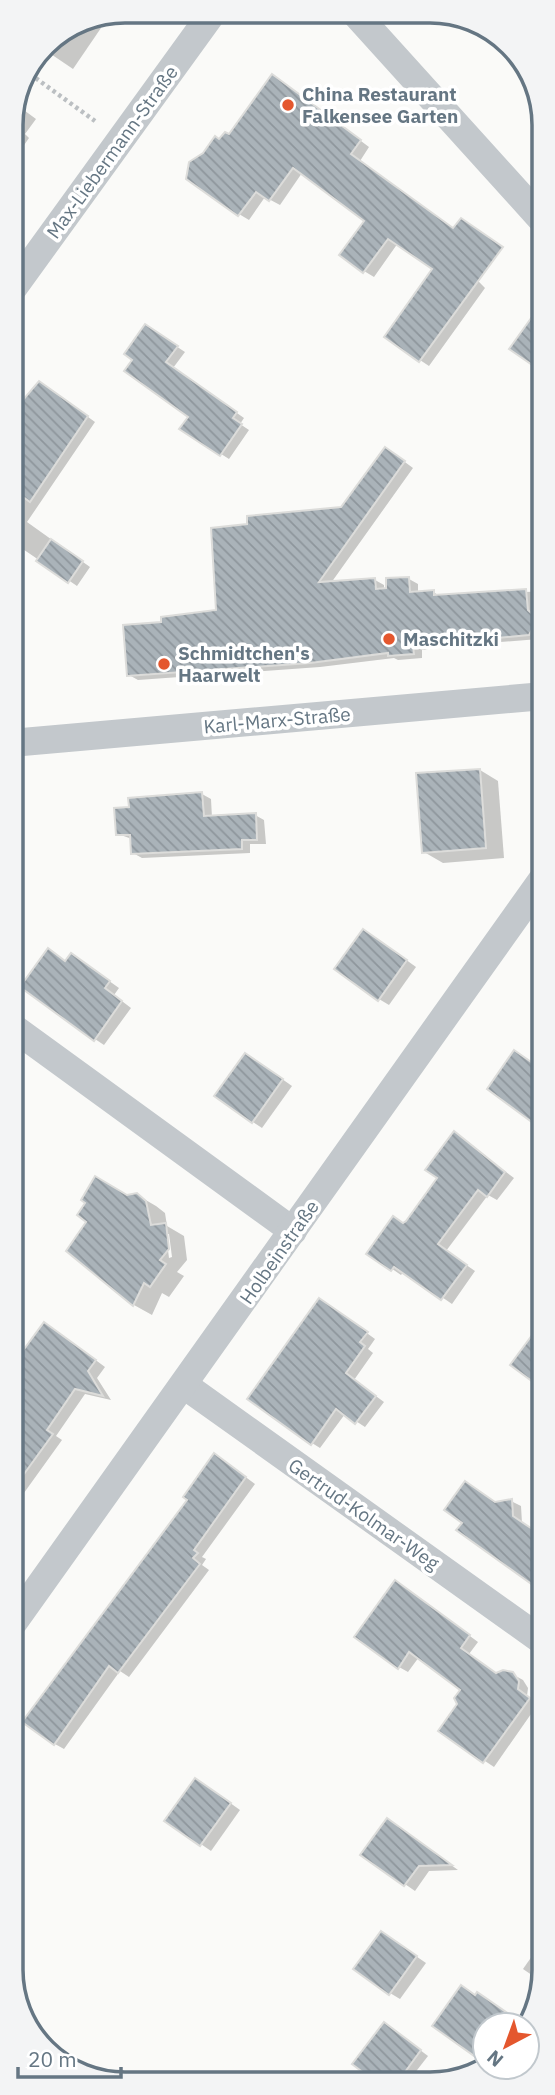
<svg xmlns="http://www.w3.org/2000/svg" width="555" height="2095" viewBox="0 0 555 2095" font-family="'IBM Plex Sans',sans-serif">
  <style>
    .shadow { fill: #0003; fill-rule: evenodd }
    .building { fill: url(#building-back-hatch); stroke: #dcdcda; stroke-width: 2 }
    .lines { fill: none; stroke-linecap: round; stroke-linejoin: round }
    .path { stroke: #bbbfc2; stroke-width: 4.5; stroke-dasharray: 3.5 3.5; stroke-linecap: butt }
    .minor { stroke: #c3c8cc; stroke-width: 28 }
    .poi-dot { fill: #e4572e; stroke: #fff; stroke-width: 2.5 }
    .labels { text-anchor: middle; dominant-baseline: central; stroke-width: 7; stroke-linejoin: round; paint-order: stroke }
    .poi-label { font-size: 19px; font-weight: bold; fill: #657683; stroke: #fff; text-anchor: start }
    .street-label { font-size: 19px; fill: #657683; stroke: #fff }
    .rim { fill: none; stroke: #657683; stroke-width: 3.5 }
  </style>
  <defs>
    <pattern id="building-back-hatch" width="6" height="6" patternUnits="userSpaceOnUse" patternTransform="scale(1.75)"><rect width="6" height="6" fill="#aab3b9"/><path d="M-1 5l2 2M0 0l6 6M5-1l2 2" fill="none" stroke="#8e969c"/></pattern>
  </defs>
  <rect width="100%" height="100%" fill="#fafaf8"/>
  <g class="shadow">
    <path d="M94,23L101,28L73,69L42,48L44,44Z"/>
    <path d="M282,82L369,147L360,161L485,288L429,366L420,360L435,269L398,243L374,277L364,271L342,254L366,221L302,173L280,205L265,197L249,220L239,214L220,141L230,136Z"/>
    <path d="M17,105L36,119L25,134L29,138L11,164V118Z"/>
    <path d="M153,331L185,352L173,368L244,418L240,424L249,430L229,459L182,429L191,416L126,370Z"/>
    <path d="M48,388L95,422L27,522L90,567L77,586L14,543L11,547V446Z"/>
    <path d="M394,454L413,468L331,583L375,580L384,585V590L409,579L418,584V593L433,592L442,597L544,591V629L539,639L449,646L422,650V658L398,660L394,658L320,667L138,680L129,675L163,624L218,612L249,525L342,509Z"/>
    <path d="M480,770L498,781L504,858L443,863L424,852Z"/>
    <path d="M202,794L211,799L212,818L255,815L264,820L266,844H250V853L142,858L133,853L132,839L118,834Z"/>
    <path d="M373,936L416,967L389,1005L379,999Z"/>
    <path d="M58,956L67,962L81,961L119,988L114,995L131,1008L104,1045L95,1039Z"/>
    <path d="M544,1046V1128L532,1063Z"/>
    <path d="M255,1060L292,1086L262,1128L253,1122Z"/>
    <path d="M463,1139L514,1178L497,1200L488,1195L446,1251L475,1271L452,1304L404,1271L401,1275L369,1253L407,1222Z"/>
    <path d="M137,1195L156,1206L165,1213L167,1226L184,1236L187,1260L177,1272L184,1276L169,1297L162,1293L152,1315L134,1305L68,1251L128,1197ZM166,1234H169L172,1257L169,1258Z"/>
    <path d="M328,1305L375,1339L368,1349L373,1353L354,1380L384,1402L365,1427L345,1414L320,1448L312,1443Z"/>
    <path d="M55,1330L105,1367L97,1378L111,1400L85,1394L56,1436L62,1440L11,1511V1395Z"/>
    <path d="M224,1461L255,1484L202,1557L206,1559L202,1565L209,1570L129,1677L120,1671L64,1749L55,1744Z"/>
    <path d="M511,1501L521,1506L522,1523L544,1538V1591L459,1530L496,1503Z"/>
    <path d="M405,1588L478,1642L469,1654L497,1675L512,1674L523,1680L528,1688L527,1696L538,1704L494,1767L440,1731L459,1704L463,1690L419,1657L408,1672L399,1667Z"/>
    <path d="M205,1785L240,1810L211,1851L166,1820Z"/>
    <path d="M397,1826L458,1870L429,1871L415,1891L363,1855Z"/>
    <path d="M391,1939L426,1963L400,1999L390,1993Z"/>
    <path d="M544,1939V1977L542,1982L523,1969Z"/>
    <path d="M392,2029L428,2056L407,2083H363Z"/>
  </g>
  <g class="building">
    <path d="M272,74L361,140L351,154L453,228L461,218L503,247L419,362L384,337L432,269L388,239L363,273L339,255L364,221L293,168L269,201L256,192L238,216L186,179L189,162L203,153L215,136L219,139L225,132L229,134Z"/>
    <path d="M544,300V373L509,349Z"/>
    <path d="M145,324L178,346L166,362L237,412L233,418L242,424L220,456L179,429L188,417L124,371L132,360L124,354Z"/>
    <path d="M39,381L88,416L30,502L11,488V414Z"/>
    <path d="M385,447L405,461L319,582L375,578L376,589L386,588V578L409,577L410,592L434,590V595L526,589L528,610L538,619L529,635L413,646L414,654L388,656V653L310,663L127,676L123,625L161,622V617L216,610L211,528L247,524V516L341,507Z"/>
    <path d="M51,539L83,561L68,583L36,561Z"/>
    <path d="M480,769L486,848L422,853L416,773Z"/>
    <path d="M202,792L204,816L256,813L257,840H242V849L131,854L130,835H116L114,808L129,807L128,798Z"/>
    <path d="M363,929L407,960L378,1001L334,969Z"/>
    <path d="M48,948L65,961L71,953L110,981L105,988L122,1001L94,1041L20,987Z"/>
    <path d="M514,1050L544,1071V1131L487,1089Z"/>
    <path d="M245,1053L283,1079L252,1123L214,1096Z"/>
    <path d="M454,1131L505,1172L487,1197L478,1190L438,1244L467,1265L441,1300L394,1267L391,1271L366,1254L393,1216L403,1223L406,1221L437,1178L425,1170Z"/>
    <path d="M95,1176L127,1195L137,1193L146,1201L151,1225L166,1223L169,1249L160,1260L166,1264L150,1287L144,1283L133,1306L66,1251L86,1222L77,1215L85,1203L81,1200Z"/>
    <path d="M319,1298L368,1332L360,1342L365,1346L346,1373L376,1396L355,1424L336,1409L311,1445L247,1399Z"/>
    <path d="M544,1319V1390L510,1365Z"/>
    <path d="M44,1322L96,1360L88,1371L103,1396L75,1389L47,1430L53,1434L11,1492V1367Z"/>
    <path d="M214,1453L246,1477L194,1550L198,1553L193,1558L200,1564L118,1673L109,1666L54,1745L22,1722L187,1500L183,1497Z"/>
    <path d="M465,1481L495,1502L512,1499L513,1516L544,1537V1593L456,1530L462,1523L444,1510Z"/>
    <path d="M395,1580L470,1635L461,1648L496,1673L503,1670L513,1672L519,1681L518,1689L530,1698L483,1763L438,1731L457,1704L454,1698L460,1690L409,1652L398,1669L354,1637Z"/>
    <path d="M195,1778L231,1803L200,1846L164,1821Z"/>
    <path d="M387,1818L452,1865L419,1866L404,1886L360,1855Z"/>
    <path d="M381,1931L417,1956L389,1995L353,1969Z"/>
    <path d="M461,1985L475,1995L477,1992L525,2025H485L484,2063L432,2026Z"/>
    <path d="M384,2022L421,2050L397,2083H377L352,2064Z"/>
  </g>
  <g class="lines">
    <path class="path" d="M30,74L95,121"/>
    <g class="minor">
      <path d="M355,13L544,222"/>
      <path d="M11,291L213,12"/>
      <path d="M11,743L544,696"/>
      <path d="M11,1026L293,1231"/>
      <path d="M184,1385L544,1642"/>
      <path d="M11,1626L544,877"/>
    </g>
  </g>
  <g class="poi-dot">
    <circle cx="288" cy="105" r="7"/>
    <circle cx="389" cy="639" r="7"/>
    <circle cx="164" cy="664" r="7"/>
  </g>
  <g class="labels">
    <g class="poi-label">
      <text x="302" y="94">China Restaurant<tspan x="302" dy="22">Falkensee Garten</tspan></text>
      <text x="403" y="639">Maschitzki</text>
      <text x="178" y="653">Schmidtchen's<tspan x="178" dy="22">Haarwelt</tspan></text>
    </g>
    <g class="street-label">
      <text transform="translate(112 152) rotate(-54)">Max-Liebermann-Straße</text>
      <text transform="translate(277 720) rotate(-5)">Karl-Marx-Straße</text>
      <text transform="translate(279 1252) rotate(-55)">Holbeinstraße</text>
      <text transform="translate(364 1514) rotate(35)">Gertrud-Kolmar-Weg</text>
    </g>
  </g>
  <path d="M0 0H555V2095H0ZM125 23H430A102 102 0 0 1 532 125V1970A102 102 0 0 1 430 2072H125A102 102 0 0 1 23 1970V125A102 102 0 0 1 125 23Z" fill="#f3f4f5" fill-rule="evenodd"/>
  <path class="rim" d="M125 23H430A102 102 0 0 1 532 125V1970A102 102 0 0 1 430 2072H125A102 102 0 0 1 23 1970V125A102 102 0 0 1 125 23Z"/>
  <g transform="translate(506 2046) rotate(221)"><circle r="33" fill="#ffffff" stroke="#c1c8cd" stroke-width="2"/>
  <path d="M0-5L12 26L0 18L-12 26Z" fill="#e4572e"/>
  <text y="-10" font-size="19" font-weight="bold" text-anchor="middle" fill="#657683">N</text>
  </g>
  <path d="M18 2067v10h103v-10" fill="none" stroke="#657683" stroke-width="3.5"/>
  <text x="28" y="2067" font-size="21" fill="#657683" stroke="#ffffff" stroke-width="5" paint-order="stroke">20 m</text>
</svg>
